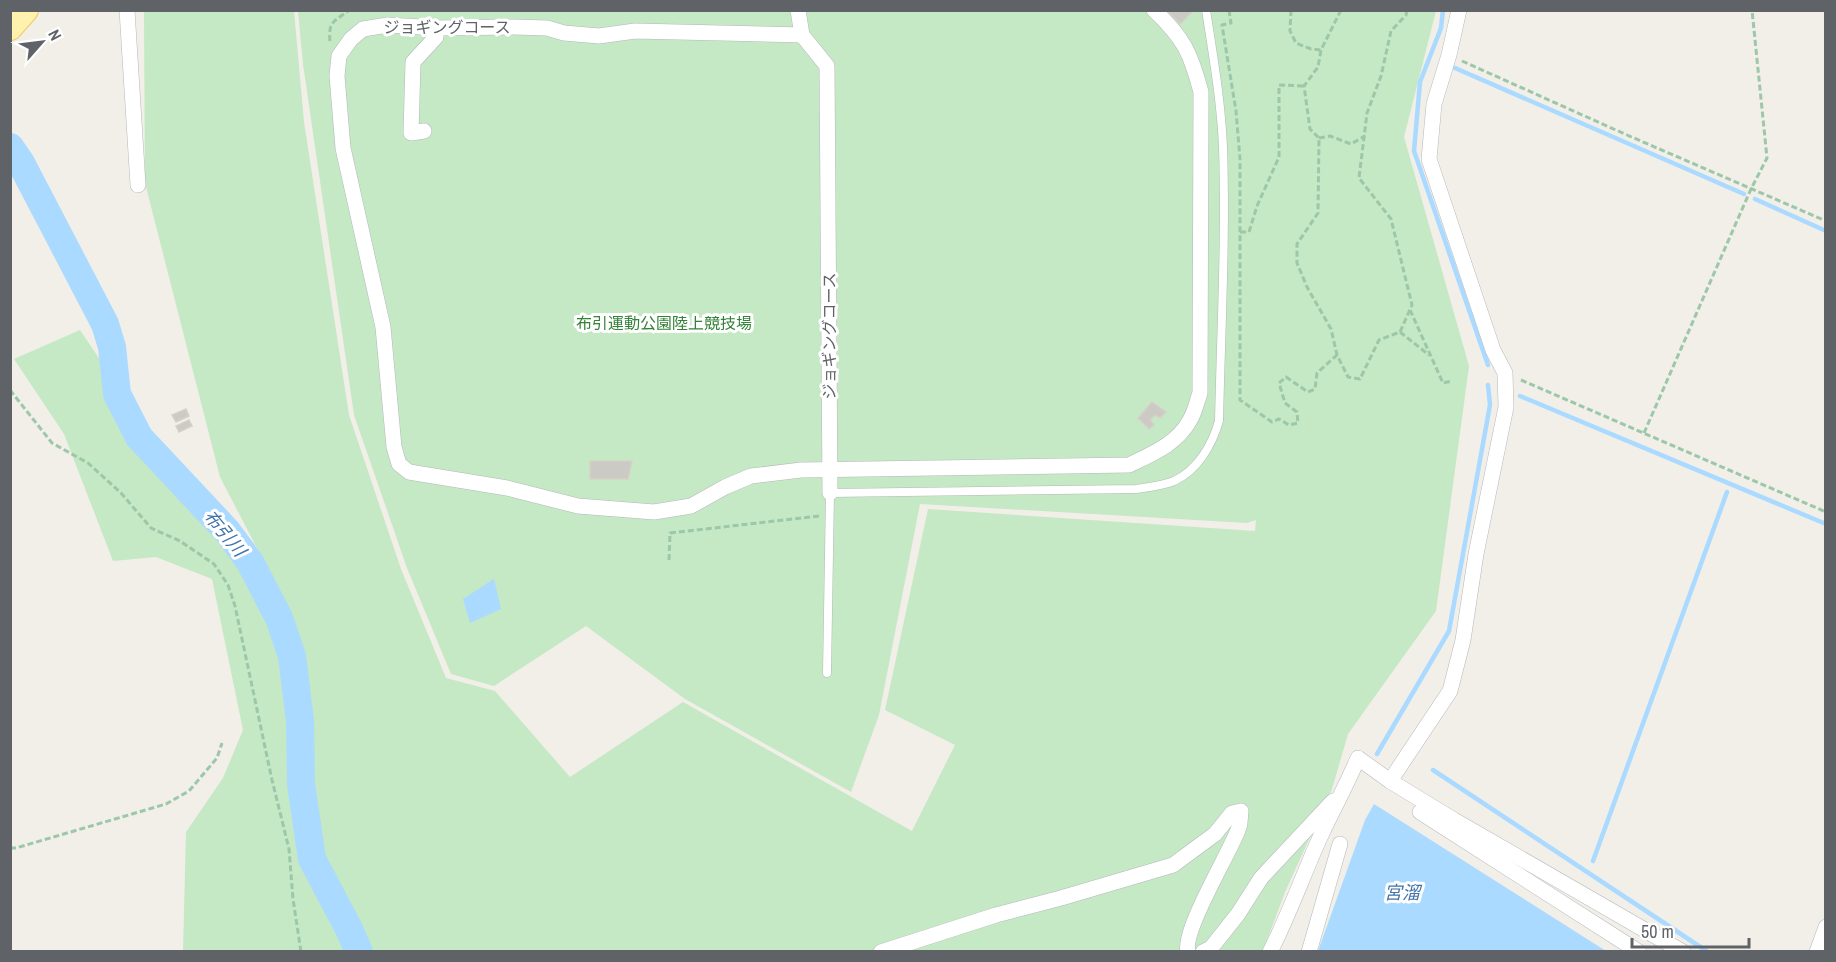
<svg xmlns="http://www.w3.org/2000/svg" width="1836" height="962" viewBox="0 0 1836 962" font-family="'Archivo Narrow','Noto Sans JP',sans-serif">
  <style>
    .green { fill: #c5e8c5 }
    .water { fill: #aadaff }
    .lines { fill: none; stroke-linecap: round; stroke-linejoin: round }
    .stream { stroke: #aadaff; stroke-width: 4.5 }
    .river { stroke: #aadaff; stroke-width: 28 }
    .building { fill: #cccac5; stroke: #d6d1c6; stroke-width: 1.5 }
    .lane-casing { stroke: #b5b8bc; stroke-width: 9 }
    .street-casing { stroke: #b5b8bc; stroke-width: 16 }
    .primary-casing { stroke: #f2c960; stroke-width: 26 }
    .path { stroke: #9cc7a9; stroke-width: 3; stroke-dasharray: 6 3; stroke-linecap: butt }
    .lane { stroke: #fff; stroke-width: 8 }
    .street { stroke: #fff; stroke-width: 15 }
    .primary { stroke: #fff2af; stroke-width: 24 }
    .labels { text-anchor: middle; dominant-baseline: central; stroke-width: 6; stroke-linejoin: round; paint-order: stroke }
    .street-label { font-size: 16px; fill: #5f6368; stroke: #fff }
    .park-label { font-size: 16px; fill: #348238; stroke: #fff }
    .water-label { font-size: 18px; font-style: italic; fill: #4174aa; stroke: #fff }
  </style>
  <rect width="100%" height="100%" fill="#f1efe8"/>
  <path class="green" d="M144,11H294L304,122L349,415L401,569L446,678L495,691L570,777L683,702L912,831L955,745L885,710L928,509L1255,531L1256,520L1247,523L920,504L879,715L851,792L685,699L586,626L494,686L451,674L407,568L354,415L303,64L298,11H1436L1404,137L1469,366L1436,611L1348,734L1332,789L1285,892L1263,951H183L186,832L223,778L243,730L212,579L156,557L113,561L64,434L14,359L80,330L138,416L261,556L220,477L145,183Z"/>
  <g class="water">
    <path d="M494,579L501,609L470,623L463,599Z"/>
    <path d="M1374,804L1606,951H1318L1365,820Z"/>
  </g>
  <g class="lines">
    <g class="stream">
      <path d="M1443,10L1441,28L1420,82L1414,151L1488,365"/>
      <path d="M1455,68L1744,194"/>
      <path d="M1755,199L1826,231"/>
      <path d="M1520,396L1826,524"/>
      <path d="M1377,754L1449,631L1490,405L1488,385"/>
      <path d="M1433,770L1708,952"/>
      <path d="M1593,861L1727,492"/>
    </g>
    <path class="river" d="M10,147L21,163L105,324L112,347L117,394L139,437L227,531L250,562L279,618L292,656L300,721L301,784L312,859L349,929L359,952"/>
  </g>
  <g class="building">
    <path d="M1167,10H1194L1180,24Z"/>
    <path d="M1152,402L1166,412L1160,418L1155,415L1150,420L1154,425L1149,429L1138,418Z"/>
    <path d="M186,409L189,416L176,422L172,415Z"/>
    <path d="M189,420L192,426L179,432L176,426Z"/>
    <path d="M590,461H632L628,479H590Z"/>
  </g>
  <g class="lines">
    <g class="lane-casing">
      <path id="lane" d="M827,673L830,493L1136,489C1148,487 1162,486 1174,481C1198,470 1212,445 1219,421C1221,330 1226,238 1223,147C1221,101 1213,55 1206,10"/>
    </g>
    <g class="street-casing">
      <g id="street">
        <path d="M127,10L138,185"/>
        <path d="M798,10L802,35L827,66L830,493"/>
        <path d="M802,35L635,31L599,36L564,33L547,28L514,27L436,28L388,25L363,29L351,39L339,56L337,76L343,148L383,327L394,447L399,464L409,472L507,488L578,506L654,512L691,506L725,487L751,476L801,470L1129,465C1152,454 1177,444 1190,420C1195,412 1197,401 1200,393L1201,92C1191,54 1184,38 1154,10"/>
        <path d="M424,131L411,133L413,62L436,37V28"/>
        <path d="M1390,781L1450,691L1463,640L1476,554L1506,407L1505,373L1493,350L1429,159L1434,104L1449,55L1459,10"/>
        <path d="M1420,812L1639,952"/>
        <path d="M881,952L996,915L1061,898L1173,865L1215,834L1232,813L1241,811C1240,817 1241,824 1238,830C1229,854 1182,931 1188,952"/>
        <path d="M1203,952L1211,948L1238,914L1261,878L1333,801"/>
        <path d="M1270,952C1290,913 1304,872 1322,833C1334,808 1347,784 1358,758L1390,781L1454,820L1683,952"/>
        <path d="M1309,952L1340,844"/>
        <path d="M1817,952L1826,927"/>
      </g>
    </g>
    <g class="primary-casing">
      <path id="primary" d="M10,28L26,10"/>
    </g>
    <g class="path">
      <path d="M1229,10L1231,23L1222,25L1236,111L1240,159V400L1272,422L1279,419L1289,425L1298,423L1297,412L1285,403L1279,383L1286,377L1308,392L1315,389L1317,373L1337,355"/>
      <path d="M1291,10L1290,31L1296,43L1311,49L1321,50"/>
      <path d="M1341,10L1321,50L1318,67L1304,86L1310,129L1319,138L1318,213L1297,244V263L1307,287L1331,329L1337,355L1348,377L1360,379L1379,340L1400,332L1412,305L1391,219L1359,178L1367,113L1381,76L1391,31L1406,15L1407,10"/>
      <path d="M330,41C328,21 334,22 349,10"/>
      <path d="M1462,61L1627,135L1826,221"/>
      <path d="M1319,138L1330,136L1351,144L1365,136"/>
      <path d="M1240,232H1249L1257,206L1279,157V85L1304,86"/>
      <path d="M1410,310L1443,383L1452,381"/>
      <path d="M1400,332L1429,355"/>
      <path d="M1521,380L1826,512"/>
      <path d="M10,390L52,443L88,463L121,493L151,528L180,541L214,564L228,585L235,606L272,780L289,849L293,899L301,952"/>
      <path d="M1644,433L1751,189L1767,158L1752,10"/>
      <path d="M669,560L670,533L819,516"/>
      <path d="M10,848H16L166,804L189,791L217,758L222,743"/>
    </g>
    <use href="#lane" class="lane"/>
    <use href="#street" class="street"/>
    <use href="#primary" class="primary"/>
  </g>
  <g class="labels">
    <g class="street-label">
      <text x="447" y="27">ジョギングコース</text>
      <text transform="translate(829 336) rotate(-90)">ジョギングコース</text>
    </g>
    <g class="park-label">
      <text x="664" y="323">布引運動公園陸上競技場</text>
    </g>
    <g class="water-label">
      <text transform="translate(225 533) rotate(50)">布引川</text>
      <text x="1402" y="892">宮溜</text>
    </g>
  </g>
  <rect width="1836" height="962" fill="none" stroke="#5f6368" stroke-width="24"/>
  <g transform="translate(42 42) rotate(62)" stroke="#ffffff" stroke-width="4.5" paint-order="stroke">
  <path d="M0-4.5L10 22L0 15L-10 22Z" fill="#5f6368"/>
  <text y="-9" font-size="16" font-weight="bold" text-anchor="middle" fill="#5f6368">N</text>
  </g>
  <path d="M1632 938v9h117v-9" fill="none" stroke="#5f6368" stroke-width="3"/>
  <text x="1641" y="938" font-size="18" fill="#5f6368" stroke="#ffffff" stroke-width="4.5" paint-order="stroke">50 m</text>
</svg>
